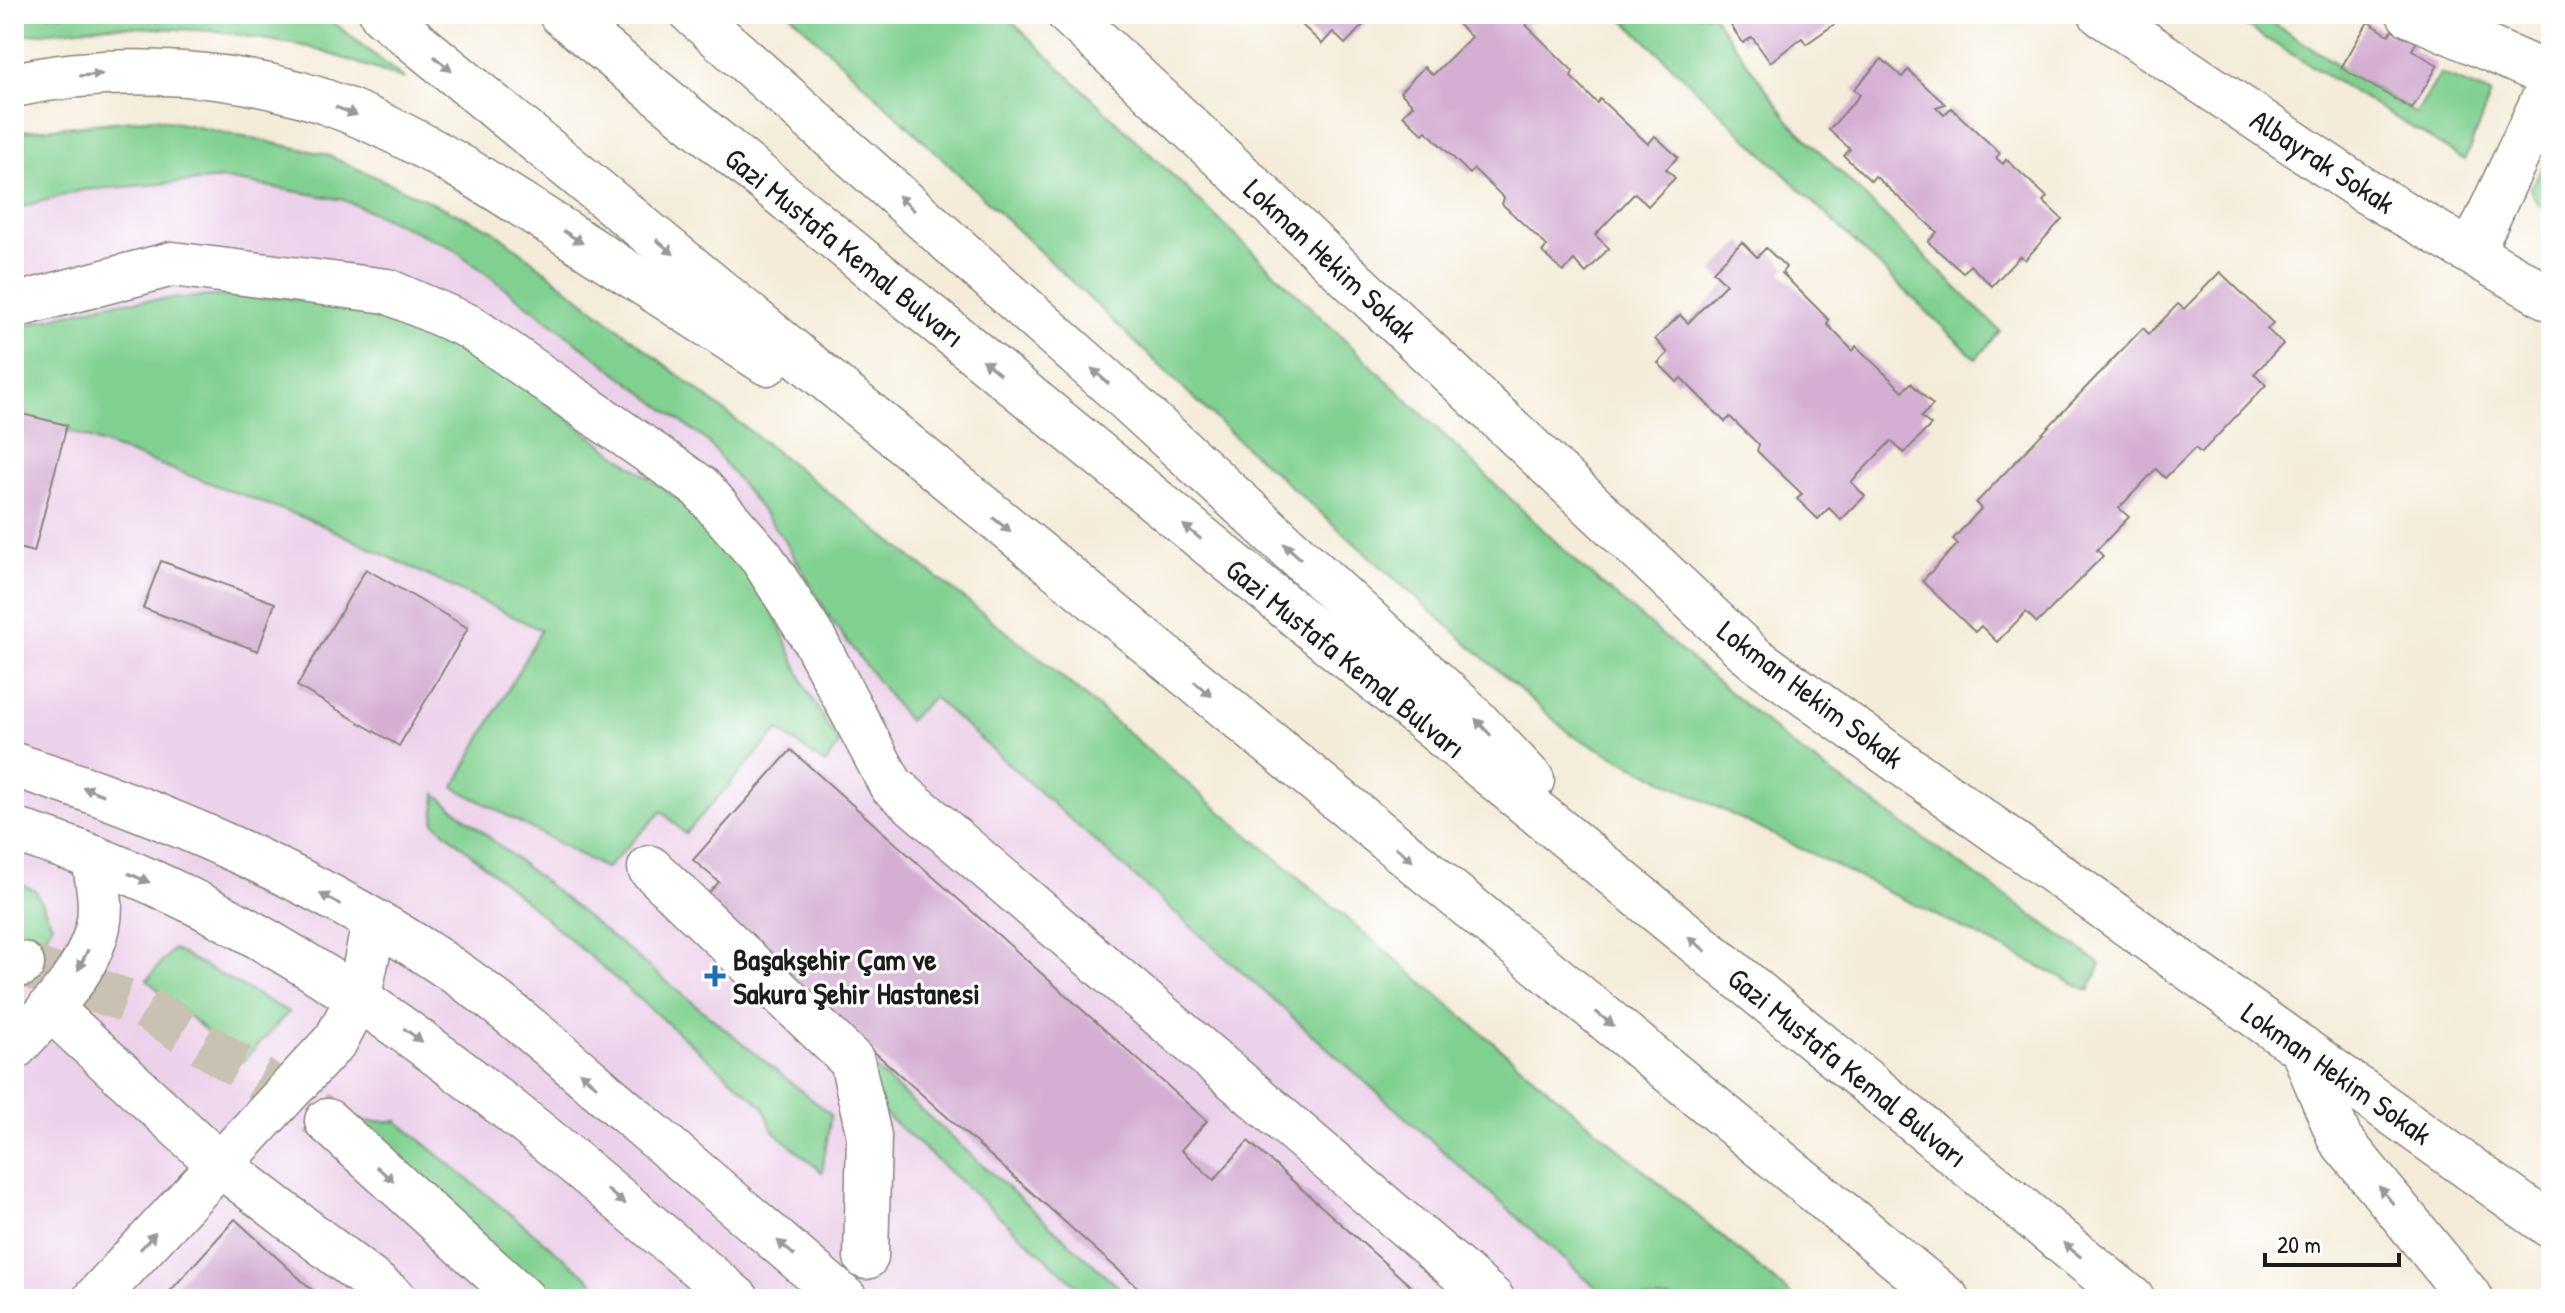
<svg xmlns="http://www.w3.org/2000/svg" width="2565" height="1313" viewBox="0 0 2565 1313" font-family="'Patrick Hand',sans-serif">
  <style>
    .built { fill: #ecd1ea }
    .green { fill: #80d090; stroke: #4e7656; stroke-width: 2 }
    .building { fill: #d4aed3 }
    .lines { fill: none; stroke-linecap: round; stroke-linejoin: round }
    .minor-tunnel { stroke: #c9c2b3; stroke-width: 44; stroke-dasharray: 44 22; stroke-linecap: butt }
    .minor-casing { stroke: #88847a; stroke-width: 47 }
    .highway-casing { stroke: #88847a; stroke-width: 47 }
    .minor { stroke: #fff; stroke-width: 44 }
    .highway { stroke: #fff; stroke-width: 44 }
    .oneway { fill: #999 }
    .poi-dot { fill: #1f6fb2; stroke: #fff; stroke-width: 3 }
    .labels { text-anchor: middle; dominant-baseline: central; stroke-width: 6; stroke-linejoin: round; paint-order: stroke }
    .street-label { font-size: 30px; fill: #1c1c1c; stroke: #fff }
    .poi-label { font-size: 30px; font-weight: bold; fill: #1c1c1c; stroke: #fff; text-anchor: start }
  </style>
  <rect width="100%" height="100%" fill="#fff"/>
  <filter id="ink" filterUnits="userSpaceOnUse"><feTurbulence type="fractalNoise" baseFrequency=".0125" numOctaves="2"/><feDisplacementMap in="SourceGraphic" scale="16" xChannelSelector="R" yChannelSelector="G"/><feConvolveMatrix kernelMatrix="1 2 1 2 8 2 1 2 1" color-interpolation-filters="sRGB"/></filter>
  <filter id="wash" filterUnits="userSpaceOnUse"><feTurbulence type="fractalNoise" baseFrequency=".006" numOctaves="4" result="noise"/><feDisplacementMap in="SourceGraphic" scale="32" xChannelSelector="R" yChannelSelector="G"/><feGaussianBlur stdDeviation="1.8" result="paint"/><feColorMatrix in="noise" values="0 0 0 0 0 0 0 0 0 0 0 0 0 0 0 0 0 1.4 0 .05"/><feComposite in="paint" operator="in"/></filter>
  <g filter="url(#wash)">
    <rect width="100%" height="100%" fill="#f4ecd9"/>
    <path class="built" d="M155,118L325,154L493,230L1035,654L1796,1299H14V132Z"/>
    <g class="green">
      <path d="M14,14H323L405,79L309,47L216,31L107,26L14,36Z"/>
      <path d="M790,14H1004L1583,568L1793,746L2101,964L2089,991L1571,735L1238,440Z"/>
      <path d="M1618,14H1712L1790,122L2000,331L1976,359Z"/>
      <path d="M2226,14H2258L2416,114L2440,74L2491,94L2465,160Z"/>
      <path d="M155,118L325,154L493,230L1035,654L1796,1299H1609L933,697L908,721L831,620L784,539L708,442L451,247L344,200L225,179L83,190L14,209V132Z"/>
      <path d="M2551,153V212L2537,203L2530,189Z"/>
      <path d="M212,296L313,299L415,325L497,367L677,499L754,568L807,690L839,745L825,764L778,730L685,834L662,811L606,869L454,787L541,630L318,523L14,411V328L110,303Z"/>
      <path d="M436,794L831,1115L822,1172L773,1131L763,1106L434,822Z"/>
      <path d="M14,881L35,890L52,924L40,948L14,947Z"/>
      <path d="M173,949L289,1012L242,1062L147,980Z"/>
      <path d="M871,1065L1132,1299H1092L877,1107Z"/>
      <path d="M397,1121L614,1299H548L338,1122Z"/>
    </g>
    <g id="blocks">
      <g class="building">
        <path d="M1302,14H1362L1368,20L1345,44L1333,32L1322,44L1301,24L1306,18Z"/>
        <path d="M1468,14H1525L1531,20L1526,25L1573,71L1571,77L1597,103L1600,99L1648,144L1655,136L1678,157L1666,169L1675,178L1648,206L1635,193L1595,235L1609,248L1586,273L1574,260L1563,272L1542,252L1547,246L1502,204L1504,198L1474,169L1470,174L1426,131L1423,134L1403,115L1413,105L1400,92L1424,67L1433,75L1471,37L1458,24Z"/>
        <path d="M1723,14H1849L1806,44L1802,38L1770,62L1752,37L1743,43Z"/>
        <path d="M2368,22L2389,35L2394,27L2417,41L2412,50L2438,65L2412,109L2341,68Z"/>
        <path d="M1882,59L1902,77L1908,70L1945,104L1936,107L1944,115L1951,108L2000,153L1996,158L2003,164L2006,159L2047,197L2043,201L2062,219L2025,260L2020,256L1992,286L1970,265L1963,273L1928,242L1937,232L1875,176L1871,181L1844,156L1850,149L1829,130L1860,95L1854,89Z"/>
        <path d="M1742,242L1757,257L1766,248L1786,267L1782,273L1829,320L1827,324L1853,351L1856,346L1903,391L1911,383L1933,405L1921,417L1931,425L1904,453L1891,441L1851,482L1865,496L1841,520L1829,508L1818,519L1797,499L1802,494L1757,451L1759,445L1730,417L1725,422L1681,378L1677,382L1658,363L1668,353L1655,339L1680,315L1688,323L1726,284L1713,271Z"/>
        <path d="M2220,272L2273,323L2267,329L2283,344L2254,374L2266,385L2201,453L2195,448L2165,478L2156,469L2119,508L2129,517L2097,550L2103,556L2037,623L2026,612L1997,642L1981,626L1975,632L1922,581L1958,544L1953,539L1981,509L1976,503L2094,379L2143,328L2149,334L2178,304L2184,309Z"/>
        <path d="M14,412L67,425L34,552L14,547Z"/>
        <path d="M161,561L275,603L258,651L143,608Z"/>
        <path d="M366,569L468,628L399,746L297,686Z"/>
        <path d="M791,750L1207,1121L1181,1150L1214,1180L1248,1141L1425,1299H1151L703,899L719,882L693,860Z"/>
        <path d="M235,1219L322,1299H163Z"/>
      </g>
    </g>
  </g>
  <g filter="url(#ink)">
    <use href="#blocks" fill-opacity="0" stroke="#88847a" stroke-width="2"/>
    <g class="lines">
      <path class="minor-tunnel" d="M22,964L146,1008L327,1121"/>
      <g class="minor-casing">
        <g id="minor">
          <path d="M1069,14L1754,658L2551,1226"/>
          <path d="M2101,14L2367,192L2551,299"/>
          <path d="M2409,14L2551,76"/>
          <path d="M2472,252L2551,83"/>
          <path d="M14,306L172,264L387,291L470,327L700,487L762,558L815,641L891,785L1492,1299"/>
          <path d="M14,765C163,811 333,887 461,976C520,1018 574,1067 629,1114C701,1176 773,1237 845,1299"/>
          <path d="M14,830C302,918 512,1110 737,1299"/>
          <path d="M650,868L852,1061L869,1136L866,1257"/>
          <path d="M14,963L22,964"/>
          <path d="M50,1008L218,1163L395,1299"/>
          <path d="M14,1048C46,1013 87,975 98,926C103,904 97,880 94,858"/>
          <path d="M327,1121L523,1299"/>
          <path d="M95,1299L336,1040L359,996L374,923"/>
        </g>
      </g>
      <g class="highway-casing">
        <g id="highway">
          <path d="M382,14L1947,1299"/>
          <path d="M561,14L2132,1299"/>
          <path d="M693,14L1111,385L1466,710L1532,780"/>
          <path d="M14,85C118,62 248,70 347,110C426,142 498,189 569,235C635,277 701,320 767,363"/>
          <path d="M2302,1048L2340,1139L2471,1299"/>
        </g>
      </g>
      <use href="#minor" class="minor"/>
      <use href="#highway" class="highway"/>
    </g>
    <defs><path id="oneway-solid" d="M-6-.8H1V-3.2L6.5 0L1 3.2V.8H-6Z" transform="scale(2)"/></defs>
    <g class="oneway">
      <use href="#oneway-solid" transform="translate(443 64) rotate(40)"/>
      <use href="#oneway-solid" transform="translate(91 75) rotate(-4)"/>
      <use href="#oneway-solid" transform="translate(346 111) rotate(21)"/>
      <use href="#oneway-solid" transform="translate(906 203) rotate(-138)"/>
      <use href="#oneway-solid" transform="translate(573 237) rotate(33)"/>
      <use href="#oneway-solid" transform="translate(665 247) rotate(40)"/>
      <use href="#oneway-solid" transform="translate(991 367) rotate(-141)"/>
      <use href="#oneway-solid" transform="translate(1100 376) rotate(-138)"/>
      <use href="#oneway-solid" transform="translate(1002 525) rotate(39)"/>
      <use href="#oneway-solid" transform="translate(1192 532) rotate(-141)"/>
      <use href="#oneway-solid" transform="translate(1292 551) rotate(-138)"/>
      <use href="#oneway-solid" transform="translate(1203 689) rotate(39)"/>
      <use href="#oneway-solid" transform="translate(1483 727) rotate(-133)"/>
      <use href="#oneway-solid" transform="translate(93 791) rotate(-159)"/>
      <use href="#oneway-solid" transform="translate(1404 854) rotate(39)"/>
      <use href="#oneway-solid" transform="translate(139 878) rotate(23)"/>
      <use href="#oneway-solid" transform="translate(330 899) rotate(-152)"/>
      <use href="#oneway-solid" transform="translate(1697 944) rotate(-141)"/>
      <use href="#oneway-solid" transform="translate(83 960) rotate(116)"/>
      <use href="#oneway-solid" transform="translate(1605 1019) rotate(39)"/>
      <use href="#oneway-solid" transform="translate(413 1035) rotate(36)"/>
      <use href="#oneway-solid" transform="translate(588 1079) rotate(-139)"/>
      <use href="#oneway-solid" transform="translate(385 1174) rotate(42)"/>
      <use href="#oneway-solid" transform="translate(2386 1195) rotate(-129)"/>
      <use href="#oneway-solid" transform="translate(616 1197) rotate(40)"/>
      <use href="#oneway-solid" transform="translate(148 1241) rotate(-48)"/>
      <use href="#oneway-solid" transform="translate(786 1248) rotate(-139)"/>
      <use href="#oneway-solid" transform="translate(2072 1250) rotate(-141)"/>
    </g>
  </g>
  <path class="poi-dot" d="M711 964h8v8h8v8h-8v8h-8v-8h-8v-8h8z"/>
  <g class="labels">
    <g class="street-label">
      <text transform="translate(2323 161) rotate(33)">Albayrak Sokak</text>
      <text transform="translate(845 247) rotate(39)">Gazi Mustafa Kemal Bulvarı</text>
      <text transform="translate(1331 260) rotate(43)">Lokman Hekim Sokak</text>
      <text transform="translate(1346 658) rotate(39)">Gazi Mustafa Kemal Bulvarı</text>
      <text transform="translate(1811 694) rotate(37)">Lokman Hekim Sokak</text>
      <text transform="translate(1848 1067) rotate(39)">Gazi Mustafa Kemal Bulvarı</text>
      <text transform="translate(2337 1073) rotate(35)">Lokman Hekim Sokak</text>
    </g>
    <g class="poi-label">
      <text x="733" y="959">Başakşehir Çam ve<tspan x="733" dy="34">Sakura Şehir Hastanesi</tspan></text>
    </g>
  </g>
  <rect width="2565" height="1313" fill="none" stroke="#fff" stroke-width="48"/>
  <path d="M2265 1253v12h134v-12" fill="none" stroke="#1c1c1c" stroke-width="4"/>
  <text x="2277" y="1253" font-size="24" fill="#1c1c1c" stroke="#ffffff" stroke-width="6" paint-order="stroke">20 m</text>
</svg>
